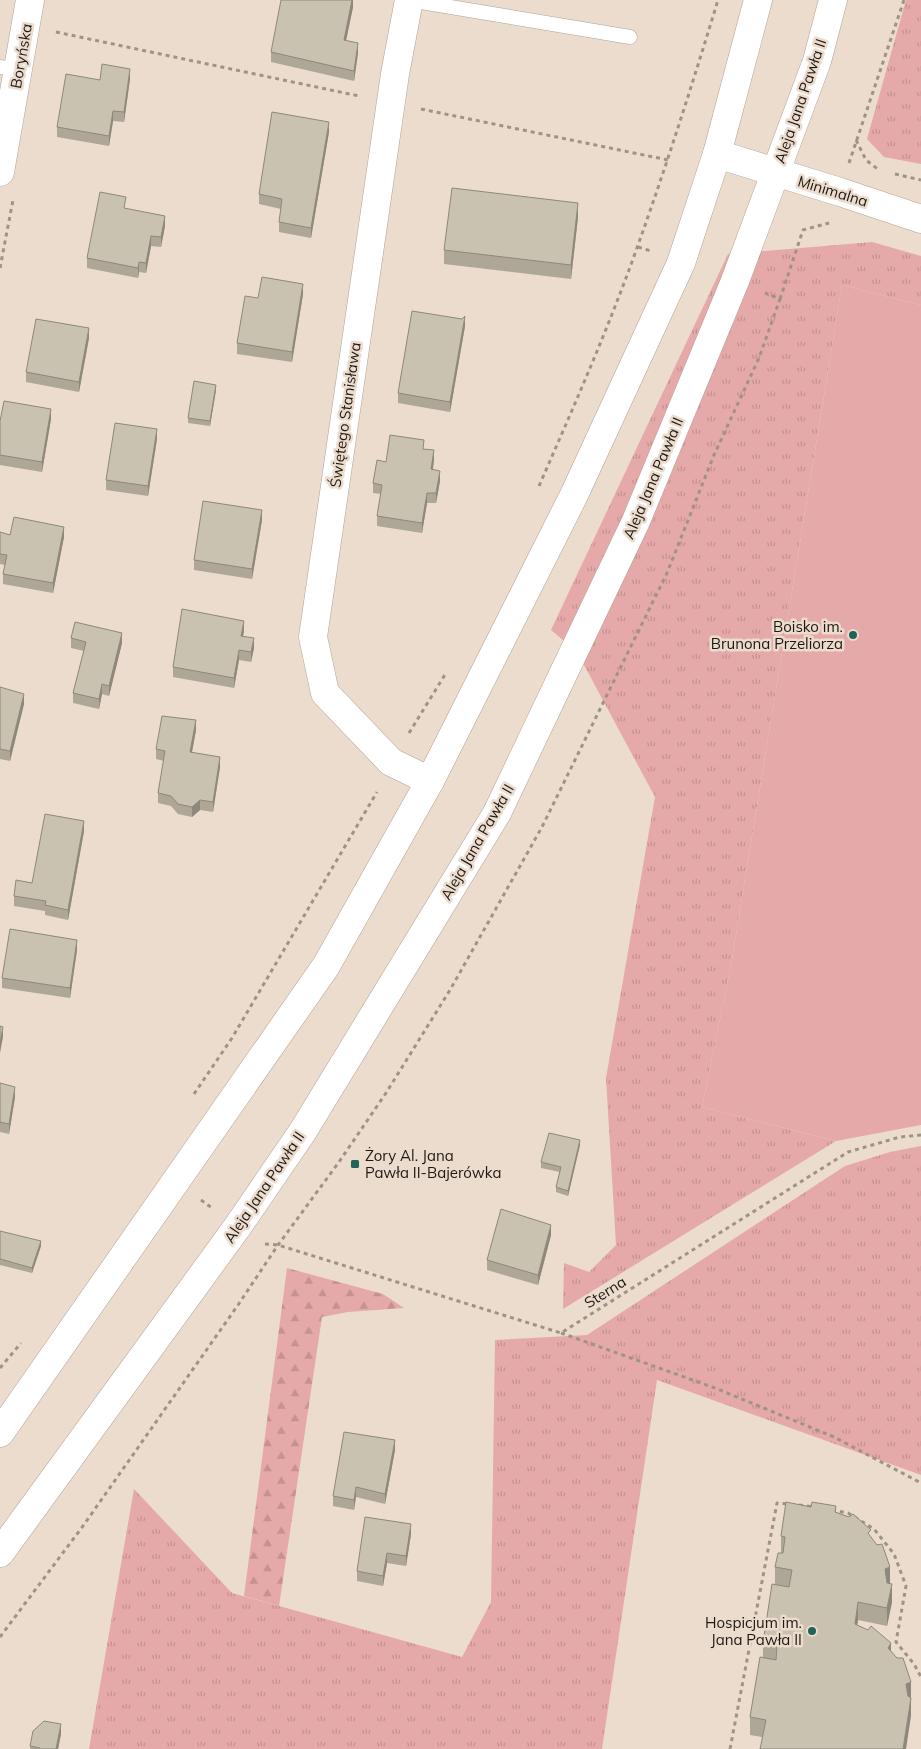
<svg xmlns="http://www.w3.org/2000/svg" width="921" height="1749" viewBox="0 0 921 1749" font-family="Mulish,sans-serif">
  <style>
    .grass { fill: url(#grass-tufts) }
    .forest { fill: url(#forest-firs) }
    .pitch { fill: #e6a9a9 }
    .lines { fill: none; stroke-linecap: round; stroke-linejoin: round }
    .service-casing { stroke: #b1a294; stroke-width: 15 }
    .minor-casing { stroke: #b1a294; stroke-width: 29 }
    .tertiary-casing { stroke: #b1a294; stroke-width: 29 }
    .path { stroke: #9f9287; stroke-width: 3; stroke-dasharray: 4 4; stroke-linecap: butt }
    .service { stroke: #fff; stroke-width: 14 }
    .minor { stroke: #fff; stroke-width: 28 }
    .tertiary { stroke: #fff; stroke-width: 28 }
    .wall { fill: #aea797 }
    .shaded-wall { fill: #8d887b }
    .building { fill: #cac2b0; stroke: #8d887b }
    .poi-dot { fill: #1f6557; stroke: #ecdccd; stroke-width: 2 }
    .labels { text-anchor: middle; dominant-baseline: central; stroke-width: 5; stroke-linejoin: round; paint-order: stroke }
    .street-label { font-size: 15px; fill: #1e1813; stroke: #ecdccd }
    .poi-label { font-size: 15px; fill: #1e1813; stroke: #ecdccd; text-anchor: end }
  </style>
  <defs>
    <pattern id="grass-tufts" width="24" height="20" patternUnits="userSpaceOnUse" patternTransform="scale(1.25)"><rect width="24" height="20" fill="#e6a9a9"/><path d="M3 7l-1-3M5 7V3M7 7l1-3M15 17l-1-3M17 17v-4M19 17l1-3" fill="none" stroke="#c59191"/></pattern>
    <pattern id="forest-firs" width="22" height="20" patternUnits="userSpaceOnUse" patternTransform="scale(1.25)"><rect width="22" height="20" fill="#e6a9a9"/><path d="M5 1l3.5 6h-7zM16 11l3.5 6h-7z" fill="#c59191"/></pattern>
  </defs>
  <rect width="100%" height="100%" fill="#ecdccd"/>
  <g class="grass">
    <path d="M906,0H921V164L884,157L867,139Z"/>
    <path d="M872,242L921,256V305L842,285L731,965L702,1107L836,1141L563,1309L564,1263L589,1272L616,1245L606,1078L655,797L577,652L551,630L728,254Z"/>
    <path d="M921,1146V1475L657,1380L602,1749H89L134,1489L232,1593L462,1657L491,1602L495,1340L587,1335L845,1166L890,1152Z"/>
  </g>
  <path class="forest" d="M287,1268L383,1294L404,1308L348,1312L322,1317L279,1606L244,1596Z"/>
  <path class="pitch" d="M842,285L921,305V1125L836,1141L702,1107L731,965Z"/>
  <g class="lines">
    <g class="service-casing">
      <g id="service">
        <path d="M409,0L630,37"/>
        <path d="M0,67L19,70"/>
      </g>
    </g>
    <g class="minor-casing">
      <g id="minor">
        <path d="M409,0L395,74L313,637L325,693L391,762L430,781"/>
        <path d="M717,154L840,192L921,219"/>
        <path d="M0,172L30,0"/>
      </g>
    </g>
    <g class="tertiary-casing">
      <g id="tertiary">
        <path d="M0,1433L326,966L430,781L574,495L681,263L717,154L758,0"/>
        <path d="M0,1553L238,1226L303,1131L497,813L636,521L735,281L817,61L833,0"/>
      </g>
    </g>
    <g class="path">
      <path d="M56,32L359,96"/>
      <path d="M421,109L668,160"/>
      <path d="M856,140L866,160L879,170"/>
      <path d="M849,163L904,0"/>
      <path d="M895,174L921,180"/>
      <path d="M638,247L651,251"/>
      <path d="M0,268L13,200"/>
      <path d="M780,299L803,230L829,223"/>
      <path d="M539,486C574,406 609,327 638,245C667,164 693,82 718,0"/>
      <path d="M409,733L446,673"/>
      <path d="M194,1094L232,1038L377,792"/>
      <path d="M201,1200L212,1208"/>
      <path d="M265,1244L278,1245L561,1333L848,1152L900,1137L921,1135"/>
      <path d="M561,1333L715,1388L834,1437L921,1483"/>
      <path d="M0,1368L21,1343"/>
      <path d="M799,1505L816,1507"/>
      <path d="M832,1510L848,1513L874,1529L894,1554L906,1586L896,1642L914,1664L921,1677"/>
      <path d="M0,1637L83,1526L238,1305L278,1245L339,1162L386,1093L450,990L542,827L667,573L714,455L759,358L780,299L765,293"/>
      <path d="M730,1749L777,1503L788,1504"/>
    </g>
    <use href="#service" class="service"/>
    <use href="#minor" class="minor"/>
    <use href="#tertiary" class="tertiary"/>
  </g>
  <g class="wall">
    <path d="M353,0V7L346,41L358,53L354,81L271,62V52Z"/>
    <path d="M130,79L124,122L113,121L109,146L57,137V127L100,80Z"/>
    <path d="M329,132L311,238L279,232V222L281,209L259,204V194Z"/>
    <path d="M125,209L165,226L161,247L151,246L146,273L139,272L138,278L87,268V258Z"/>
    <path d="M578,217L571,279L444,264V250Z"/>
    <path d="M303,294L292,362L237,354V343L258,298Z"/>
    <path d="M465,326L450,412L398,403V393Z"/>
    <path d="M89,338L79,392L26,382V372Z"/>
    <path d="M216,390L210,426L188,423V418Z"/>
    <path d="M51,419L42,472L0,465V421Z"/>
    <path d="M157,439L148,496L106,490V480Z"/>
    <path d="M424,449L434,460L433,470L440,481L436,503H427L422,533L377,526V516L381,494L373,493V483L386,462Z"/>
    <path d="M262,520L252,579L194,570V560Z"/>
    <path d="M0,532L10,535L64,537L53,593L3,584V574L5,565L0,564Z"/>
    <path d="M244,631L243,636L254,648L251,662L239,660L234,688L173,677V667Z"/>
    <path d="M71,638L122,643L109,696L102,694L99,709L73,703V693L84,651L71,648Z"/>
    <path d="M0,687L24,704L10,761L0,759Z"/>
    <path d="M196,730L192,752L220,767L213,812L200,810L192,817L178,814L171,806L158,803V793L164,761L156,759V749Z"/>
    <path d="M84,831L68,920L45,915V911L14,906V896L32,883Z"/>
    <path d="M77,950L70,998L2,988V978Z"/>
    <path d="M0,1083L15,1097L9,1134L0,1132Z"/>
    <path d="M580,1145L568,1196L556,1192V1187L560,1172L541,1168V1162Z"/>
    <path d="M0,1231L41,1246L32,1273L0,1265Z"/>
    <path d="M551,1235L538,1285L487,1270V1260Z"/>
    <path d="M395,1450L385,1504L356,1497L354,1510L333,1506V1496Z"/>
    <path d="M836,1512L871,1537L890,1584L892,1602L887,1626L858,1620L857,1625L891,1651L911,1682V1716L762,1737L750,1735V1717L763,1657V1643L775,1584V1567L781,1553V1536Z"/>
    <path d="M411,1534L406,1566L387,1563L383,1586L357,1581V1571Z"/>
    <path d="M61,1734L58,1749H30V1746Z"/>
  </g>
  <g class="shaded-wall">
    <path d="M352,0H353V7L344,50V40Z"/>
    <path d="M358,43V53L354,81V71Z"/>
    <path d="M130,69V79L124,122V112Z"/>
    <path d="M113,111V121L109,146V136Z"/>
    <path d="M329,122V132L311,238V228Z"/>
    <path d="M578,203V217L571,279V265Z"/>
    <path d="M165,216V226L161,247V237Z"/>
    <path d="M151,236V246L146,273V263Z"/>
    <path d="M139,262V272L138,278V268Z"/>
    <path d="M303,284V294L292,362V352Z"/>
    <path d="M465,316V326L450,412V402Z"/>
    <path d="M89,328V338L79,392V382Z"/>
    <path d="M216,385V390L210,426V421Z"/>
    <path d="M51,409V419L42,472V462Z"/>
    <path d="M157,429V439L148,496V486Z"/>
    <path d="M434,450V460L431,479V469Z"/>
    <path d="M440,471V481L436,503V493Z"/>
    <path d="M427,493V503L422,533V523Z"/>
    <path d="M262,510V520L252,579V569Z"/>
    <path d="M64,527V537L53,593V583Z"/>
    <path d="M244,621V631L241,646V636Z"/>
    <path d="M122,633V643L109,696V686Z"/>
    <path d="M254,638V648L251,662V652Z"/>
    <path d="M239,650V660L234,688V678Z"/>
    <path d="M102,684V694L99,709V699Z"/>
    <path d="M24,694V704L10,761V751Z"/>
    <path d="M196,720V730L190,762V752Z"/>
    <path d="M220,757V767L213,812V802Z"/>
    <path d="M200,800V810L192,817V807Z"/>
    <path d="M84,821V831L68,920V910Z"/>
    <path d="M77,940V950L70,998V988Z"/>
    <path d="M3,1027V1037L0,1053V1043Z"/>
    <path d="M15,1087V1097L9,1134V1124Z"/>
    <path d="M580,1140V1145L568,1196V1191Z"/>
    <path d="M551,1225V1235L538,1285V1275Z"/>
    <path d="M41,1241V1246L32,1273V1268Z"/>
    <path d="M395,1440V1450L385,1504V1494Z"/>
    <path d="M356,1487V1497L354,1510V1500Z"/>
    <path d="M411,1524V1534L406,1566V1556Z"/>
    <path d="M387,1553V1563L383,1586V1576Z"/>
    <path d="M890,1567V1584L885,1587V1569Z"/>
    <path d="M892,1584V1602L887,1626V1608Z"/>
    <path d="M858,1602V1620L855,1641V1624Z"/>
    <path d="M891,1643V1661L888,1648Z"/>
    <path d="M911,1682V1700L906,1702V1684Z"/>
    <path d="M911,1698V1716L906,1749H903Z"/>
    <path d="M61,1724V1734L58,1749H56Z"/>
  </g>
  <g class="building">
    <path d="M281,0H352L344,40L358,43L354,71L271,52Z"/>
    <path d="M102,64L130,69L124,112L113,111L109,136L57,127L66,74L100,80Z"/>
    <path d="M272,112L329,122L311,228L279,222L282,199L259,194Z"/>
    <path d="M452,188L578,203L571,265L444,250Z"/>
    <path d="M100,192L126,197L124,208L165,216L161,237L151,236L146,263L139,262L138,268L87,258Z"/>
    <path d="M262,277L303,284L292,352L237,343L245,296L258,298Z"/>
    <path d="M412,311L462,319L465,316L450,402L398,393Z"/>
    <path d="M36,319L89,328L79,382L26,372Z"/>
    <path d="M194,381L216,385L210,421L188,418Z"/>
    <path d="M4,401L51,409L42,462L0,455V421Z"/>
    <path d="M115,423L157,429L148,486L106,480Z"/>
    <path d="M390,435L424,440L423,449L434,450L431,469L440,471L436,493H427L422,523L377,516L382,485L373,483L377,460L386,462Z"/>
    <path d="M203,501L262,510L252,569L194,560Z"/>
    <path d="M14,517L64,527L53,583L3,574L7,555L0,554V532L10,535Z"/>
    <path d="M182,609L244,621L241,636L254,638L251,652L239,650L234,678L173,667Z"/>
    <path d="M75,622L122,633L109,686L102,684L99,699L73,693L86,642L71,638Z"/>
    <path d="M0,687L24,694L10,751L0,749Z"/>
    <path d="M162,716L196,720L190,752L220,757L213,802L200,800L192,807L178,804L171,796L158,793L165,751L156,749Z"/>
    <path d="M45,814L84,821L68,910L45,905L46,901L14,896L16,880L32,883Z"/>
    <path d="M10,929L77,940L70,988L2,978Z"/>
    <path d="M0,1026L3,1027L0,1043Z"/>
    <path d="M0,1083L15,1087L9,1124L0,1122Z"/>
    <path d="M549,1133L580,1140L568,1191L556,1187L561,1167L541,1162Z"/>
    <path d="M501,1209L551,1225L538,1275L487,1260Z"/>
    <path d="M0,1231L41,1241L32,1268L0,1259Z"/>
    <path d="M344,1432L395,1440L385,1494L356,1487L354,1500L333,1496Z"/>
    <path d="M786,1502L811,1507L812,1502L836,1506L835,1512L849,1517L853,1514L871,1530L868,1533L877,1545L882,1544L890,1567L885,1569L887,1583L892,1584L887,1608L858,1602L855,1624L868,1630L871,1626L891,1643L888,1648L897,1658H903L911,1682L906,1684L908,1696L911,1698L903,1749H760L766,1720L750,1717L760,1657L776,1660L777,1646L763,1643L772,1584L789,1587L792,1570L775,1567L778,1553H783L785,1537L781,1536Z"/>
    <path d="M365,1517L411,1524L406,1556L387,1553L383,1576L357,1571Z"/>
    <path d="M44,1721L61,1724L56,1749H39L40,1748L30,1746L33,1731Z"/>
  </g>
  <g class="poi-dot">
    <circle cx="853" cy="635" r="5"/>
    <rect x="350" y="1159" width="10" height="10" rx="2.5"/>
    <circle cx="812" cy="1631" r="5"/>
  </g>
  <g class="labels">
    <g class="street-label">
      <text transform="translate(21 56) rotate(-80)">Boryńska</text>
      <text transform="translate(800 101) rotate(-71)">Aleja Jana Pawła II</text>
      <text transform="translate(833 191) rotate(17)">Minimalna</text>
      <text transform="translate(345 415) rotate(-82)">Świętego Stanisława</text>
      <text transform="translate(653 478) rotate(-67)">Aleja Jana Pawła II</text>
      <text transform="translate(477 842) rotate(-60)">Aleja Jana Pawła II</text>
      <text transform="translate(264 1187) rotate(-56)">Aleja Jana Pawła II</text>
      <text transform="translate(605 1292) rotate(-32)">Sterna</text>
    </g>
    <g class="poi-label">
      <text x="843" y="626">Boisko im.<tspan x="843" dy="17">Brunona Przeliorza</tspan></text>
      <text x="365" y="1155" text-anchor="start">Żory Al. Jana<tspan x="365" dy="17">Pawła II-Bajerówka</tspan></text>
      <text x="802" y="1622">Hospicjum im.<tspan x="802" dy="17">Jana Pawła II</tspan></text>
    </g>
  </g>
</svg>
